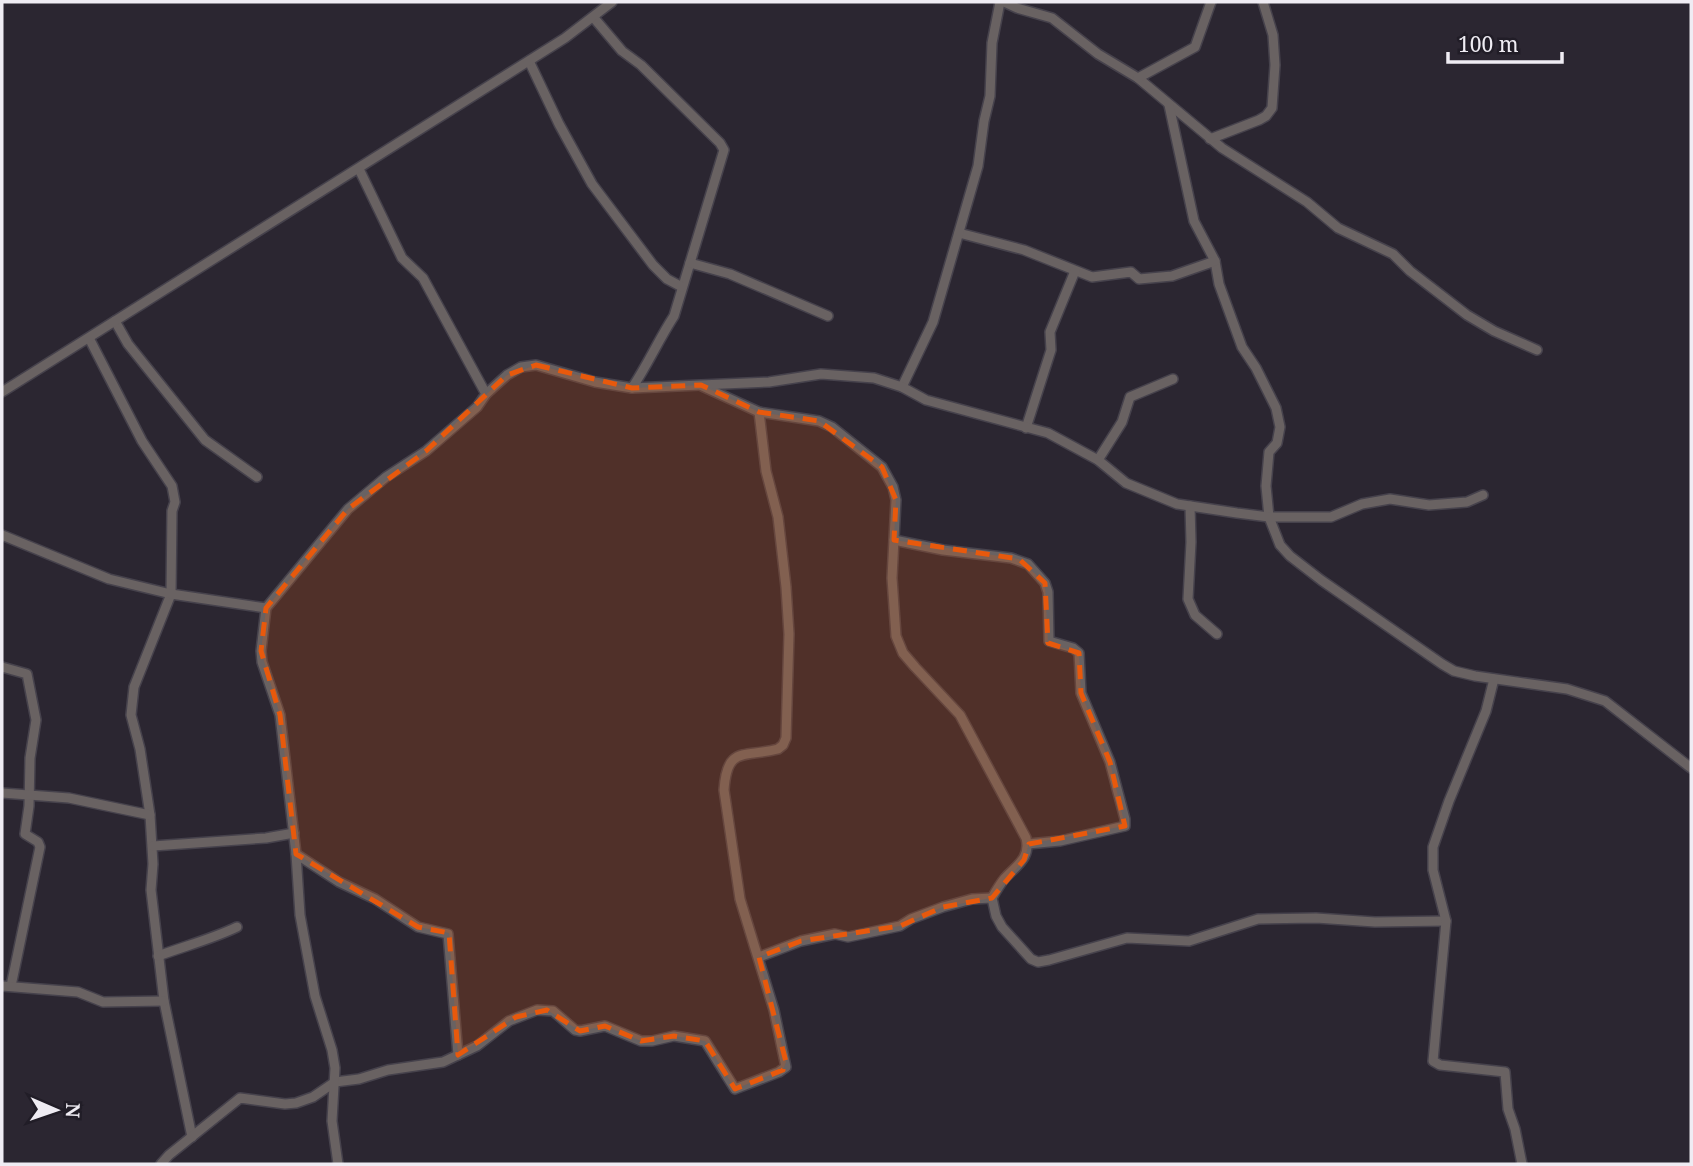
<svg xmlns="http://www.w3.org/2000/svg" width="1693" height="1166" viewBox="0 0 1693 1166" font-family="'Noto Serif',serif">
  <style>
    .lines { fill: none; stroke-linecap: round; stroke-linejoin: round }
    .minor-casing { stroke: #46424c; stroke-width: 12 }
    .minor { stroke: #696262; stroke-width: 9 }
    .marked { fill: #e8590c; fill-opacity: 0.2; stroke: #e8590c; stroke-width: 5; stroke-dasharray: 14 9; stroke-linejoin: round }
  </style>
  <rect width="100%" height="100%" fill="#2b2631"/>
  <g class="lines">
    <g class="minor-casing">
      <g id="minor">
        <path d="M1004,2L1017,8L1052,18L1098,54L1138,78L1222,148L1307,202L1338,228L1393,254L1410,271L1467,315L1494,331L1537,350"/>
        <path d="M594,18L622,51L641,65L720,143L724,150L674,316C659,339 648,364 632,388"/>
        <path d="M529,61L559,124L592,184L653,265L667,279L682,287"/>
        <path d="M1138,78L1195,47L1211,2"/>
        <path d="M1169,105L1194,221L1215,261L1219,284L1242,347L1256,368L1276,408L1280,427L1277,443L1269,452L1266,486L1269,517L1280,545L1290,556L1321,580L1442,664L1454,671L1475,676L1567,689L1605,701L1691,768"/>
        <path d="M1210,139L1259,120L1266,116L1272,108L1275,65L1273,35L1263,2"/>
        <path d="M359,169L402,258L423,278L486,394"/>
        <path d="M959,233L1024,250L1092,277L1131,272L1139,279L1172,276L1215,261"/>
        <path d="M690,263L730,274L828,316"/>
        <path d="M115,321L128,344L205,440L257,477"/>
        <path d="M89,338L142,441L172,486L175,502L172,511L171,594L134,687L131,715L140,749L150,815L153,864L151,890L164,1001L192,1137"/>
        <path d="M702,386L759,412L819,421L832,427L882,467L893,487L896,500L892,578L896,636L903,653L915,667L960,715L1026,838C1031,858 1017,865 1005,878C1000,884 996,891 992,898L996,916L1002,927L1031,959L1038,962L1049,960L1127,938L1189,941L1258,919L1316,918L1375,922L1446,921"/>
        <path d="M902,387L933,322L978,166L984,121L990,96L992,43L1000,2"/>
        <path d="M2,392L565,38L612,2"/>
        <path d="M1026,428L1051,350L1050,332L1075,271"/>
        <path d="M1098,460L1122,422L1130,397L1173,379"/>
        <path d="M1190,506L1191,542L1188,599L1195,615L1217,634"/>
        <path d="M2,535L109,579L171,594L266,608"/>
        <path d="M894,540L943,550L1011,558L1028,564L1045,583L1048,592L1049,641L1073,648L1079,653L1081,693L1110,762L1125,819V826L1060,841L1028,844"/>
        <path d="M2,667L27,674L36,720L30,758L29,806L25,834L38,842L40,847L11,986"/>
        <path d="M1494,679L1486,711L1449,801L1433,847V870L1446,921L1433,1061L1440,1065L1505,1072L1508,1109L1515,1129L1522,1164"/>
        <path d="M2,793L69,798L150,815"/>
        <path d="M153,846L266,838L294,833"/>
        <path d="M296,854L339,882L375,899L418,927L448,934L458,1055"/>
        <path d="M158,956C185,946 212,939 237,927"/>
        <path d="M759,957L801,941L835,934L848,937L900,926L911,919L943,907L972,899L992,898"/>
        <path d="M2,986L78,992L103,1002L164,1001"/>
        <path d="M161,1164L169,1155L240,1098L285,1104L296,1103L313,1097L335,1082L359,1079L388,1070L443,1062L477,1046L509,1021L537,1010L553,1011L575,1030L580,1031L605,1026L641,1041H652L674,1036L705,1041L735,1089L779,1072L786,1067L774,1010L740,899L724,790C727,745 744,758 778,749L783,745L786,738L789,634L786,587L778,517L766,471L759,412"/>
        <path d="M338,1164L332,1121L335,1068L332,1050L315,996L300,915L296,854L280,715L262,662L261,651L266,608L348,509L386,477L426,451L477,407L486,394L507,375L521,367L536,365L595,382L632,388L769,382L821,374L874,378L902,387L926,400L1048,433L1098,460L1126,483L1177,504L1237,513L1269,517H1331L1362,504L1390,499L1429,505L1467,502L1483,495"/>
      </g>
    </g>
    <use href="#minor" class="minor"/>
  </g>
  <path class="marked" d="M536,365L632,388L701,385L759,412L819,421L882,467L896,500L894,540L1019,559L1045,583L1048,643L1079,653L1081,693L1110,762L1125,826L1029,844L1024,860L992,898L943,907L900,926L801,941L759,957L786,1062L783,1070L735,1089L705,1041L674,1036L641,1041L605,1026L580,1031L547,1010L516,1017L458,1055L449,933L418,927L296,854L280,715L261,651L266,608L348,509L426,451L507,375Z"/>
  <rect width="1693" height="1166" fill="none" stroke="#efecf3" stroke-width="7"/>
  <g transform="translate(56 1110) rotate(92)" stroke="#211d27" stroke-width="5" paint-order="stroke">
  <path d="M0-5L12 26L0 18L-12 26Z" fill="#efecf3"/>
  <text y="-10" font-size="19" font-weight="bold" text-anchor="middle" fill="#efecf3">N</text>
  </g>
  <path d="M1448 52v10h114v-10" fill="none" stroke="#efecf3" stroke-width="3.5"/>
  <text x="1458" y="52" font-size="21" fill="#efecf3" stroke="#211d27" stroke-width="5" paint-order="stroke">100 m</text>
</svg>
